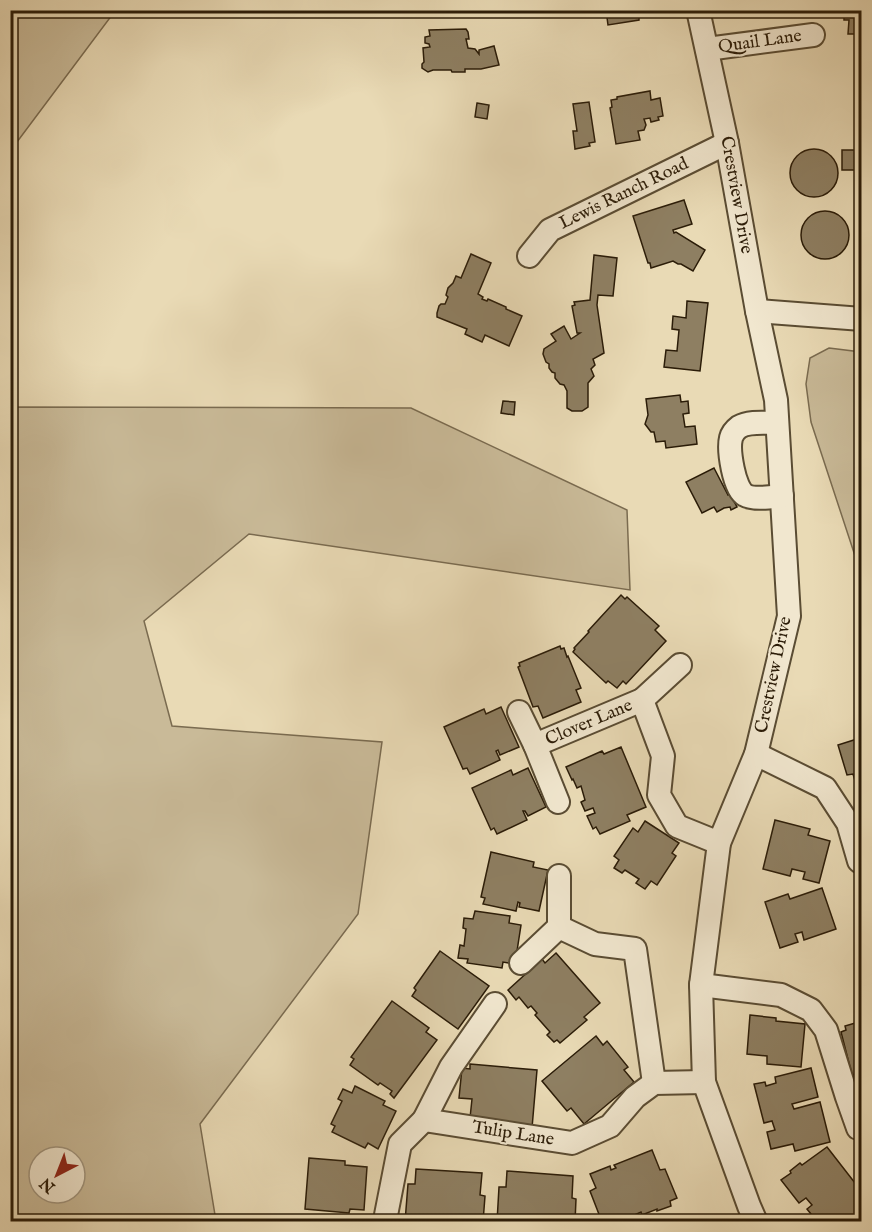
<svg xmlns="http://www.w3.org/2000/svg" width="872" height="1232" viewBox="0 0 872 1232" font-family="'IM FELL English',serif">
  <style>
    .green { fill: #c9ba98; stroke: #7a6b50; stroke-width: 1.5; fill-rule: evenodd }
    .building { fill: #8e7f62; stroke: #2b1c08; stroke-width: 1.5 }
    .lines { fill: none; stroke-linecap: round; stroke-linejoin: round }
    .minor-casing { stroke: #5a4c33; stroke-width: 26 }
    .minor { stroke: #f1e7cf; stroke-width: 22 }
    .labels { text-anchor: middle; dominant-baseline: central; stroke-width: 4.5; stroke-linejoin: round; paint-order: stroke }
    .street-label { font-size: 18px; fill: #2b1c08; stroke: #f1e7cf }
  </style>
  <rect width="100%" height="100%" fill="#e9dab5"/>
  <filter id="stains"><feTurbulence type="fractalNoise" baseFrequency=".00333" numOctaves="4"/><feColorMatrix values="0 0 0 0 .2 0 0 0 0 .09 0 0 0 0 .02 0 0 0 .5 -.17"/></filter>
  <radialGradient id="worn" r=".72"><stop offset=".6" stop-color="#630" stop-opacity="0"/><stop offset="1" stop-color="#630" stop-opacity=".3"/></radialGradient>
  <g class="green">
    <path d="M11,10L115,11L11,150L10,11Z"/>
    <path d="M829,348L861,352V574L811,422L806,384L810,358Z"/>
    <path d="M11,407L411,408L627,510L630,590L249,534L144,621L172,726L382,742L358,914L200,1124L216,1221H11ZM39,1157H75V1193H39Z"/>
  </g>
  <g class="building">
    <path d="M606,10H639V20L608,25Z"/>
    <path d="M844,10H862V34H848L849,20H844Z"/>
    <path d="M466,29L468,32L469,39H466L468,48L475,49L479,54V50L494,46L499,65L481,69H465V72H452L451,70H433L428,72L422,68V64L424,62L423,48L430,47L429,44L425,43V37L430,36L429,30Z"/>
    <path d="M862,50V70H860L856,51Z"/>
    <path d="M650,91L651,100L660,98L663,116L658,117L659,120L651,122L650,118L644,119L646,125L644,130L638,131L640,140L616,144L610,108L612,107L611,100L617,99V97Z"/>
    <path d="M589,102L595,142L589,143L590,146L575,149L573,131H577L573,104Z"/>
    <path d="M477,103L489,105L487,119L475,117Z"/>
    <circle cx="814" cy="173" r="24"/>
    <rect x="842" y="150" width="15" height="20"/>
    <path d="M684,200L692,224L673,230L674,233L676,232L705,250L693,271L681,264H678L673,261L651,268L650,263H648L633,216Z"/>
    <circle cx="825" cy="235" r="24"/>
    <path d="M471,254L491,263L478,294L483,297L482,299L487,301L488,299L506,307V309L522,316L509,346L485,335L482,342L465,334L467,329L437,317V313L439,306L441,304H445L448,297L446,295L448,288L453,283L456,276L461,278Z"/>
    <path d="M594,255L617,258L613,296L598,295L597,305L604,353L593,359L595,365L591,369L594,376L588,383V407L582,411H572L567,408V391L564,385L560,384L555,378V373L552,372L549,368V364L546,362L543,354L544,349L556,341L551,334L564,326L571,339L580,333H577L572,306L575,305L574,302L590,300Z"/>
    <path d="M687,301L708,303L700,371L664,367L666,350L677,351L679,330L672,329L673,316L686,318Z"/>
    <path d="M680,395L681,402L688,401L689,413L683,414L685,427L695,426L697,444L666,448L665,441L656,442L654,432H651L645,424L648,415L646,399Z"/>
    <path d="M503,401L515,402L514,415L501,413Z"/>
    <path d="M714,468L728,495L730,494L737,507L731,510L730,507L724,508L717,512L714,507L702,513L686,482Z"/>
    <path d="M621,595L625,599L627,597L659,626L655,630L666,641L626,684L623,681L617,688L608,681L606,683L573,652L575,649L574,648L589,632L588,631Z"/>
    <path d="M560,646L561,649L564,648L567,657L568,656L581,688L576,690L581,702L543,718L538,706L533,707L518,667L520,666L519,663Z"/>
    <path d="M501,707L519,747L500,755L498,750L496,751L500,760L470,774L467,768L463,769L444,727L484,709L486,714Z"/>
    <path d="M857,739L862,752V790L858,791L853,774L847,775L838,745Z"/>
    <path d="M621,747L646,807L627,815L630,821L600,834L596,827L593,829L587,816L595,813L593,808L585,811L581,802L585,800L581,786L577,788L573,779L572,780L566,767L602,751L604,754Z"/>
    <path d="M528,768L546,807L528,816L525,811H523L527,820L497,834L494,828L491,830L472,788L511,770L513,775Z"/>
    <path d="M775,820L810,829L808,835L830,841L819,883L803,879L805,872L792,869L790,876L763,869Z"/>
    <path d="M645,821L679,843L672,853L676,856L657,885L651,881L645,889L636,883L639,879L625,870L622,873L614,868L619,860L614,856L633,828L638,832Z"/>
    <path d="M491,852L534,862L533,867L548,870L539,911L519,907L520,903L518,902L516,911L483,904L485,898L481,897Z"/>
    <path d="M822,888L836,929L804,940L802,932L795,934L798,942L780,948L765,902L788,894L790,899Z"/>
    <path d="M475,911L510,916L509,923L521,925L515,964L503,962L502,968L467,963L468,959L458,958L460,945L464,946L466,929L463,928L464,918L473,919Z"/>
    <path d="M862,944V968L856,967Z"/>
    <path d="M440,951L489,986L458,1029L412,996L416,990L414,988Z"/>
    <path d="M556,953L600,1003L584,1017L587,1020L560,1043L557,1040L554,1042L547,1035L550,1032L535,1015L537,1013L531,1006L528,1008L519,997L516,1000L508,990L542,959L545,963Z"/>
    <path d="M392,1001L429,1028L426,1032L437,1040L394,1098L390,1094L392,1091L380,1083L378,1085L350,1065L354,1059L351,1057Z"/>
    <path d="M750,1015L776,1018V1021L805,1024L801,1067L767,1064V1056L747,1054Z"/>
    <path d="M862,1021V1077H860L859,1073L852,1075L841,1032L846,1030L845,1026Z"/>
    <path d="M596,1036L603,1045L607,1041L628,1067L624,1070L634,1082L584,1124L571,1108L567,1111L542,1081Z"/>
    <path d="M470,1064L537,1070L532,1128L470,1118L472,1099L459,1098L462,1068L470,1069Z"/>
    <path d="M811,1068L818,1097L792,1104L794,1109L820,1102L830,1142L795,1151L793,1144L771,1149L767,1132L775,1130L772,1121L764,1123L754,1084L765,1082L766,1086L776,1083L775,1077Z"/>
    <path d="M355,1086L385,1101L383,1105L396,1111L378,1149L368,1143L365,1148L332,1132L335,1126L331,1124L342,1101L338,1099L343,1089L352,1093Z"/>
    <path d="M827,1147L862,1192V1214L852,1222H812L815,1219L807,1209L812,1205L806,1198L799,1203L781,1180L791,1173L790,1171L800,1163L802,1165Z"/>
    <path d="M652,1150L660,1170L665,1169L677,1198L670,1201L671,1206L657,1211V1209L642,1215L641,1212L628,1218L629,1222H602L590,1191L596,1188L590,1174L610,1166L611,1170L616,1168L614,1165Z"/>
    <path d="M309,1158L345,1161V1165L367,1167L364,1210L350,1209L349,1213L305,1209Z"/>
    <path d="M416,1169L482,1173L480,1195L485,1196L483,1222H405L408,1184H415Z"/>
    <path d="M507,1171L573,1176L572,1198L576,1199L575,1222H497L499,1187H506Z"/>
  </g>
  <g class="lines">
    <g class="minor-casing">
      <g id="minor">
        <path d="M698,10L727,143L757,311L776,400L789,616L756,754L719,843L701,985L704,1082L749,1206L756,1222"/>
        <path d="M707,49L813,35"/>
        <path d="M529,256L550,230L727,143"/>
        <path d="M757,311L862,319"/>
        <path d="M776,423C765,423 749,421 739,427C735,430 732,434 731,438C728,450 734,489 745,495C753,500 772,497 782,496"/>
        <path d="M642,700L680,665"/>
        <path d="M519,712L535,745"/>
        <path d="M756,754L825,788L848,823L859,861"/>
        <path d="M558,802L535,745L642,700L663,756L659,795L677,826L719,843"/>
        <path d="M559,927V876"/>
        <path d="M521,963L559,927L595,944L635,949L654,1083"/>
        <path d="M701,985L781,995L811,1010L826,1030L847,1097L858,1128L862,1129"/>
        <path d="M424,1120L451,1067L495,1004"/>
        <path d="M386,1215L400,1144L424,1120L572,1143L610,1126L635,1097L654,1083L704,1082"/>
      </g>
    </g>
    <use href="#minor" class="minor"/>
  </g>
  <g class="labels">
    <g class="street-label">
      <text transform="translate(760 42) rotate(-8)">Quail Lane</text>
      <text transform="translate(624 194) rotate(-26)">Lewis Ranch Road</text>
      <text transform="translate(736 195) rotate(80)">Crestview Drive</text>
      <text transform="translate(774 675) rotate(-78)">Crestview Drive</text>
      <text transform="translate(589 723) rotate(-23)">Clover Lane</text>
      <text transform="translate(513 1134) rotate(9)">Tulip Lane</text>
    </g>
  </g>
  <rect width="872" height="1232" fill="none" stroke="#e9dab5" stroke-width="36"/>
  <rect x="12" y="12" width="848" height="1208" fill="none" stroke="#2b1c08" stroke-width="3"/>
  <rect x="18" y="18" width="836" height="1196" fill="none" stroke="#2b1c08" stroke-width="1.5"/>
  <g transform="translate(57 1175) rotate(222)"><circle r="28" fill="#f1e7cf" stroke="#a2967f" stroke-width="1.5"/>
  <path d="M0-4.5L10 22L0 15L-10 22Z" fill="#8f2418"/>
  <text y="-9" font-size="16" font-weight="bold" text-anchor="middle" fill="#2b1c08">N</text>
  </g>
  <rect width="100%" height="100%" filter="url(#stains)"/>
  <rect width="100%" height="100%" fill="url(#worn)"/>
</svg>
